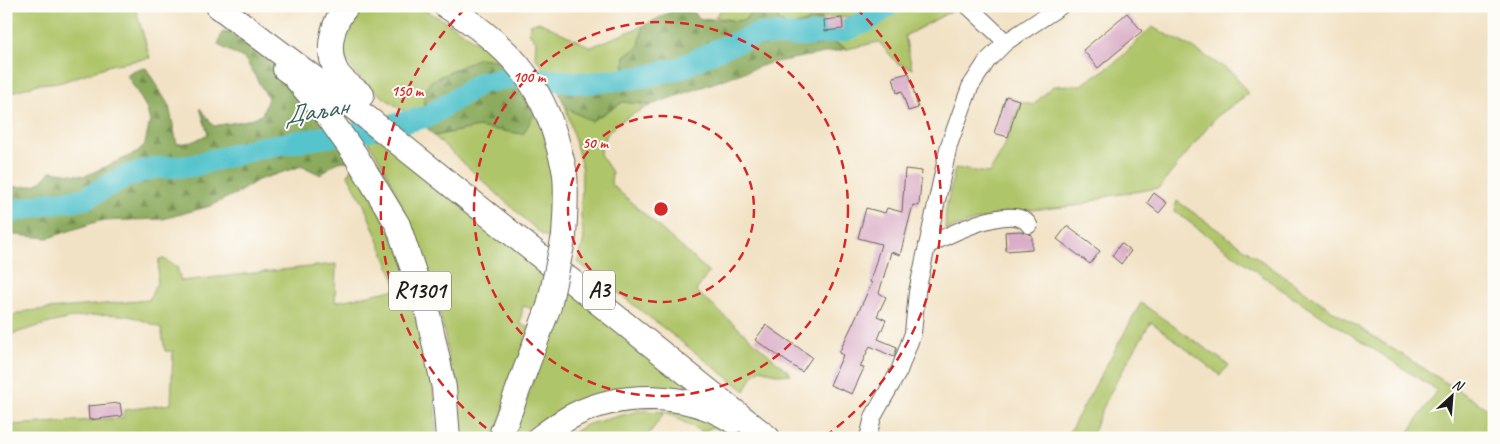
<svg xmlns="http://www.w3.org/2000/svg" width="1500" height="444" viewBox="0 0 1500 444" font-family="Caveat,sans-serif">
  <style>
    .green { fill: #afc569; stroke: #667042 }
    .forest { fill: url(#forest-firs); stroke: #54633c }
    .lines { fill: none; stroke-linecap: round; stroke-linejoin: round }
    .river { stroke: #57c4cd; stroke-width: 22 }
    .building { fill: #daaec8 }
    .minor-casing { stroke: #676157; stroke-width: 18 }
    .highway-casing { stroke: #676157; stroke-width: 26 }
    .minor { stroke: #fff; stroke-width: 16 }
    .highway { stroke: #fff; stroke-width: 24 }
    .highway-bridge-casing { stroke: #676157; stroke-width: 26; stroke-linecap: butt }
    .highway-bridge { stroke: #fff; stroke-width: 24 }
    .ring { fill: none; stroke: #d62828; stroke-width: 2.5; stroke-dasharray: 9 6 }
    .labels { text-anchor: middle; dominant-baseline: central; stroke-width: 4; stroke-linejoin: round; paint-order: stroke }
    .shield { fill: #fdfcf7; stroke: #605f5e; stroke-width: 1 }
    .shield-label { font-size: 22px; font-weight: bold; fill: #1c1c1c }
    .water-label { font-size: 25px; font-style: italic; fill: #345f63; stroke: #fdfcf7 }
    .centre { fill: #d62828; stroke: #fdfcf7; stroke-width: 2.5 }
    .ring-label { font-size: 15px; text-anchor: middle; font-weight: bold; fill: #d62828; stroke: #fdfcf7; stroke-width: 4; stroke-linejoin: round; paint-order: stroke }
  </style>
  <defs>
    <pattern id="forest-firs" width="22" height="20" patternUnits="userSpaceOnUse" patternTransform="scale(1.25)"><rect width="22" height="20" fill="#8baa5d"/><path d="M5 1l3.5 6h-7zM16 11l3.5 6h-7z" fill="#718a4c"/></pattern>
  </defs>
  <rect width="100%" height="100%" fill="#fdfcf7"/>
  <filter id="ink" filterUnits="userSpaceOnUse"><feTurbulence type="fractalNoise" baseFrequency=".02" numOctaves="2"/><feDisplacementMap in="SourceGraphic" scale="10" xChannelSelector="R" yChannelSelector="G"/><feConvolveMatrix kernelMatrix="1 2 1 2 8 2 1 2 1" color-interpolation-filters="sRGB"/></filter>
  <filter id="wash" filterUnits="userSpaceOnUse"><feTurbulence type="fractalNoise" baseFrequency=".0096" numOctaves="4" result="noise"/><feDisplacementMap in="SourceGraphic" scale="20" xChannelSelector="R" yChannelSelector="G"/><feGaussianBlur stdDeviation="1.12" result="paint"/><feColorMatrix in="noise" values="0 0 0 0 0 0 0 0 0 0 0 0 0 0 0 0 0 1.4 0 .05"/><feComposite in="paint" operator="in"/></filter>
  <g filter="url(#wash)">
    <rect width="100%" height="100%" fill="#f2e2c5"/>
    <g class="green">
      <path d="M6,6H135L150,58L111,65L62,82L38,84L13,92L6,97Z"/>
      <path d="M357,6H419L461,31L503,61L424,93V124C392,102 323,68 345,21C347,16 353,11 357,6Z"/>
      <path d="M724,6H754L745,20L736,21L715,17Z"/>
      <path d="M780,6H961L905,36L912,69L897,63L879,42L847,49L825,38L862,29L859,16L822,18L788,27L778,20Z"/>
      <path d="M539,22L591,47L643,26L639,46L625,56L624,70L589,77L561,76L558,90L535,57L536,41L529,33L530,24Z"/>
      <path d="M1152,27L1193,48L1234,74L1248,94L1216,117L1159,188L1109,196L1076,206L1006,212L945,230L946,209L955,168L989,173L1004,148L1020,102L1033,105L1053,86L1081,85L1116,62Z"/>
      <path d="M623,102L651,105C628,117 604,125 600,154L612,172L611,184L709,272L696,291L791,374L780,375L760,369L752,377L745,391L578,262L584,239L581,218L582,167L566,108L591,121Z"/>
      <path d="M351,113L547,265L537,310L523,306L520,324L530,328L494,438H459L444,331L420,245L384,167Z"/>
      <path d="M535,113L553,155L558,209L551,239L542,235L434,136L478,127L523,134Z"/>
      <path d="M354,162L404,259L435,399L436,438H6V427L10,425L123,418L124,410L171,404L173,351H165L161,328C151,324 139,318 128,316C87,310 45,324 6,336V318L26,311L149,300L157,283L159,259H164L177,267L181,281L336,264L335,302L398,289L364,205L348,175Z"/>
      <path d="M1177,201L1330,309L1494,413V438H1405L1437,390L1289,295L1174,211Z"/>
      <path d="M568,281L715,401L552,416L524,438H513Z"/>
      <path d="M1141,303L1229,365L1220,375L1151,322C1129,359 1105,397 1091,438H1066Z"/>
      <path d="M638,411L691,412L726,424L750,438H737L713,427L702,432L665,412L646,438H566L585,425Z"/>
    </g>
    <g class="forest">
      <path d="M754,6H780L778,20L788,27L822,18L825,38L847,49L770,63L651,105L623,102L591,121L566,108L558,90L560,76L589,77L624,70L625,56L639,46L643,26L676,9L688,8L702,20C717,17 730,22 745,20Z"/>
      <path d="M229,31L263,56L297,85L354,162C338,159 333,164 321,175L302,166L258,180L239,192L210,206L163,219L99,221L48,238L6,234V186C28,187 38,189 51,171L85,176L136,153L145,144L150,121L146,107L127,75L132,71L146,68L169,106L177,144L192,142L208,134L200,108L213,126L244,121L262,115L268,98L245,59L218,45L222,33Z"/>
      <path d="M479,58L503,61L535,113L523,134L478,127L434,136L424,124V93L431,81Z"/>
    </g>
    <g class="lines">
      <path class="river" d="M6,213L50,203L84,199L124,177L153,168L191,166L263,147L377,129L429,116L480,83L514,77L587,83L642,77L678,69L719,49L758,34L802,36L846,30L868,21L888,6"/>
    </g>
    <g id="blocks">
      <g class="building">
        <path d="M1127,13L1142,31L1098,68L1083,50Z"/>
        <path d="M842,18L843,29L825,31L824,20Z"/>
        <path d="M909,73L918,108L908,111L902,91L897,93L893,77Z"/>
        <path d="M1006,96L1019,100L1008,137L994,133Z"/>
        <path d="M905,169L922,171L919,206L913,205L900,255L891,252L879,293L886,297L877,316L886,320L878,339L897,347L894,357L870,346L860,367L864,368L852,394L830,385L843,355L839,353L872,283L870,282L881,244L858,238L866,208L885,213L887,208L902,212Z"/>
        <path d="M1154,193L1167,203L1159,213L1147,203Z"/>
        <path d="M1067,226L1100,251L1090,264L1057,239Z"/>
        <path d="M1020,231L1032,235V249L1006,251L1005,232Z"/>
        <path d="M1121,243L1131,251L1121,264L1112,256Z"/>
        <path d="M766,325L812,357L802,372L755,340Z"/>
        <path d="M120,403L122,416L89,420L88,406Z"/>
      </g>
    </g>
  </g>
  <g filter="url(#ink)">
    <use href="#blocks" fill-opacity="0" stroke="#676157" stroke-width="1"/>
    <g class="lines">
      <g class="minor-casing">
        <g id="minor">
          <path d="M968,6L1006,42"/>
          <path d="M927,246C946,236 1014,201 1029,225"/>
          <path d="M868,438L873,417L899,371L913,333L917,292L949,145L970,87L987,61L1006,42L1061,6"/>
        </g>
      </g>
      <g class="highway-casing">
        <g id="highway">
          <path d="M218,6L366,117L768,438"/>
          <path d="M347,6C331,24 325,53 338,74C344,82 354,89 362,95"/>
          <path d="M446,6C505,43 542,80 559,149C561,157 564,166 565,175C567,195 565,216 564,236"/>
          <path d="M285,69L292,74L330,119L356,156L398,225L428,314L444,388L448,438"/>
          <path d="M500,438L549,306"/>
          <path d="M539,438C550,430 562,421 574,415C622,391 687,392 733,421"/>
        </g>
      </g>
      <use href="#minor" class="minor"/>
      <use href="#highway" class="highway"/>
      <g class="highway-bridge-casing">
        <path id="highway-bridge" d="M549,306L564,236"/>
      </g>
      <use href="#highway-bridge" class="highway-bridge"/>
    </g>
  </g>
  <g class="ring">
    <circle cx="661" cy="209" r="93"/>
    <circle cx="661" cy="209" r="187"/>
    <path d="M498 437A280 280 0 0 1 466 8M856 8A280 280 0 0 1 824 437"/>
  </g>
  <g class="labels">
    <g class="shield">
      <rect x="583" y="270.5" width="32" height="39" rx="4"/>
      <rect x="389" y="271.5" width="62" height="39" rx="4"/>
    </g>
    <g class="shield-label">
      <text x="599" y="290">A3</text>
      <text x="420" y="291">R1301</text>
    </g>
    <g class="water-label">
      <text transform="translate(316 111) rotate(-9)">Даљан</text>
    </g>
  </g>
  <circle cx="661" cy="209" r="8" class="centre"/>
  <g class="ring-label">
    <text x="529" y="82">100 m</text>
    <text x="407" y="96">150 m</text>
    <text x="595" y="148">50 m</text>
  </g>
  <rect width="1500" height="444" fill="none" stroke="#fdfcf7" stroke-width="25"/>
  <g transform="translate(1452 396) rotate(26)" stroke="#fdfcf7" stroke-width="4" paint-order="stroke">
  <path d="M0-4L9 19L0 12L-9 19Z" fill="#1c1c1c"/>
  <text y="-8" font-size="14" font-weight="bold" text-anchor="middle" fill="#1c1c1c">N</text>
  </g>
</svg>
